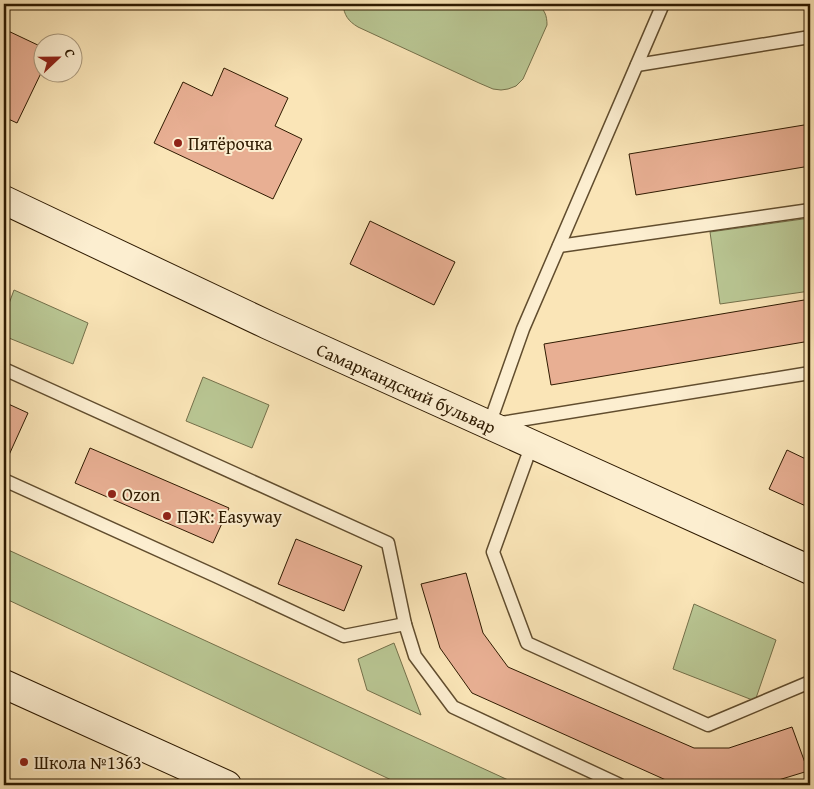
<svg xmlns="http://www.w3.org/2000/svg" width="814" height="789" viewBox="0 0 814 789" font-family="'Gentium Book Plus',serif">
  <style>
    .green { fill: #b9c693; stroke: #74704a }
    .building { fill: #e8af93; stroke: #2e1a00 }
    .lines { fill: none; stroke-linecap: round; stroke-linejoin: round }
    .lane-casing { stroke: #614d2e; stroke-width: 15 }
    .secondary-casing { stroke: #2e1a00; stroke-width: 30 }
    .lane { stroke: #fceed0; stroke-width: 12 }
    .secondary { stroke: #fceed0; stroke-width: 28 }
    .poi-dot { fill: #8f2418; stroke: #fceed0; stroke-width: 2 }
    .labels { text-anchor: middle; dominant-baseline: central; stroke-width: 4; stroke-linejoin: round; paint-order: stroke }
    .poi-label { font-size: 18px; fill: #2e1a00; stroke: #fceed0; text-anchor: start }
    .street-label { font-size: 18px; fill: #2e1a00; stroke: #fceed0 }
  </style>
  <rect width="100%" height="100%" fill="#fae5b7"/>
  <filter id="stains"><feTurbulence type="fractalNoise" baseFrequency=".004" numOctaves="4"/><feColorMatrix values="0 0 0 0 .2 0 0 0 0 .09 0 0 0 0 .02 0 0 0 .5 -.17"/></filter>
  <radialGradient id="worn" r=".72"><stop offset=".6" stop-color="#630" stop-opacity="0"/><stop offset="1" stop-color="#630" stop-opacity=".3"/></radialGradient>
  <g class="green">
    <path d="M343,4H536C545,9 547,16 547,25L523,79L516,86L508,89L501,90L493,89L479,83L358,27C348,21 344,15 343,4Z"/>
    <path d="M810,218V291L720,304L710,232Z"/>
    <path d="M14,290L88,323L73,364L4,336V317Z"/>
    <path d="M203,377L269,405L252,448L186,421Z"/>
    <path d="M4,548L519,785H402L4,598Z"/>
    <path d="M694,604L776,640L755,701L673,669Z"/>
    <path d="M394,643L421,715L367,690L358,659Z"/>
  </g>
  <g class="building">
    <path d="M4,29L42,47V71L17,123L4,117Z"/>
    <path d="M224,68L288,98L275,126L302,139L273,199L154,143L183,82L212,96Z"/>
    <path d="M810,124V166L636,195L629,154Z"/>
    <path d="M370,221L455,262L434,305L350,264Z"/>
    <path d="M810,299V341L551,385L544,344Z"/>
    <path d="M4,402L28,413L4,466Z"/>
    <path d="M90,448L229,508L213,543L75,483Z"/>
    <path d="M787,450L810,461V508L769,489Z"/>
    <path d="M296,539L362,566L344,611L278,584Z"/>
    <path d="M466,573L483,633L508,667L694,748H729L792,727L808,771L762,785H677L472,693L440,648L421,584Z"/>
  </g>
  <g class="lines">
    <g class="lane-casing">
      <g id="lane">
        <path d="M663,4L523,329L489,425L810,373"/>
        <path d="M637,65L810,37"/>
        <path d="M559,246L810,210"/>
        <path d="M4,369L388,543L405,624L415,656L453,707L620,785"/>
        <path d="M532,444L493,552L527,643L708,725L810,682"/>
        <path d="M4,480L218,577L344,636L405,624"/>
      </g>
    </g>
    <g class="secondary-casing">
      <g id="secondary">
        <path id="s1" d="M4,200L268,325L810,570"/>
        <path d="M4,684L227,785"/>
      </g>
    </g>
    <use href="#lane" class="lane"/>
    <use href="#secondary" class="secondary"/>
  </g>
  <g class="poi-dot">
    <circle cx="178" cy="143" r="5"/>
    <circle cx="112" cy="494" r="5"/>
    <circle cx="167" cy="516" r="5"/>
    <circle cx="24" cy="762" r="5"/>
  </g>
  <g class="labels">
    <g class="poi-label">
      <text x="188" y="143">Пятёрочка</text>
      <text x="122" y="494">Ozon</text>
      <text x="177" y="516">ПЭК: Easyway</text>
      <text x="34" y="762">Школа №1363</text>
    </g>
    <g class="street-label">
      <text stroke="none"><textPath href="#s1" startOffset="444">Самаркандский бульвар</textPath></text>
    </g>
  </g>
  <rect width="814" height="789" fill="none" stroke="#fae5b7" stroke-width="20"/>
  <rect x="5" y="5" width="804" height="779" fill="none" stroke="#2e1a00" stroke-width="2.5"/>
  <rect x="10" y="10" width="794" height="769" fill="none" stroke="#2e1a00"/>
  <g transform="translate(58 58) rotate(68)"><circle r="24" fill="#fceed0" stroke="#aa997d"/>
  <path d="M0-4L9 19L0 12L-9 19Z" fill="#8f2418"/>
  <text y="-8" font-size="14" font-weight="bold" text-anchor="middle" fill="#2e1a00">С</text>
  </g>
  <rect width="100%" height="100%" filter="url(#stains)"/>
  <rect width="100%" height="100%" fill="url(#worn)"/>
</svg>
